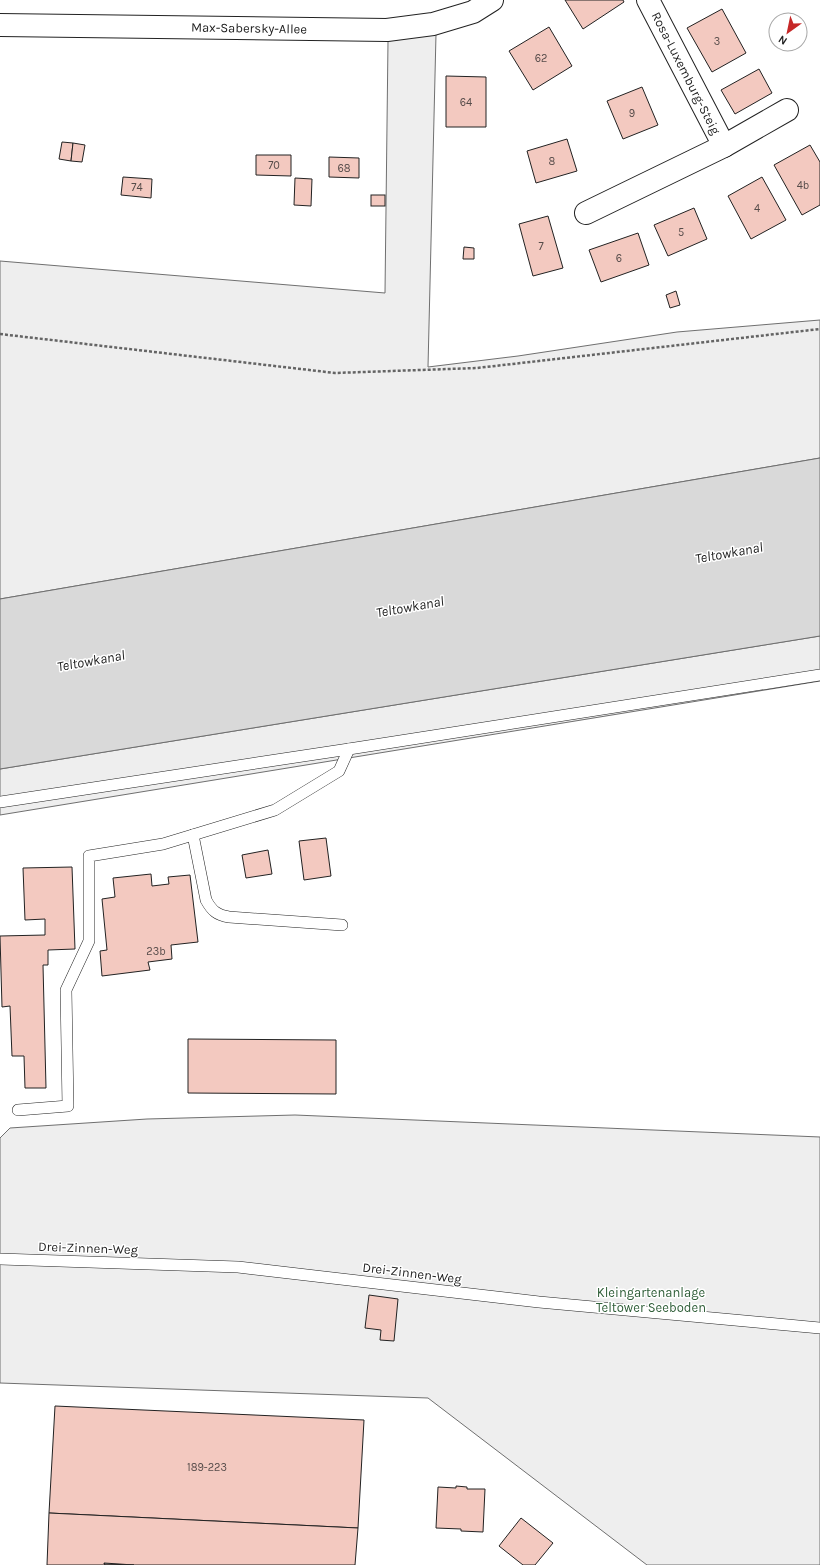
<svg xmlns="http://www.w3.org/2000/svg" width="820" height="1565" viewBox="0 0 820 1565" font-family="Karla,sans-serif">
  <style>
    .green { fill: #eee; stroke: #6f6f6f }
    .water { fill: #d9d9d9; stroke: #6f6f6f }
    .building { fill: #f3c9c0; stroke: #222 }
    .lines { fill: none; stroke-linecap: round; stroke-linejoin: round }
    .service-casing { stroke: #222; stroke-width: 12 }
    .minor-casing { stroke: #222; stroke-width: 24 }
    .path { stroke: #646464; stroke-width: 2.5; stroke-dasharray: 3 2; stroke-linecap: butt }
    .service { stroke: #fff; stroke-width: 11 }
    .minor { stroke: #fff; stroke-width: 22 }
    .labels { text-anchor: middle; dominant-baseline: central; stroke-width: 3; stroke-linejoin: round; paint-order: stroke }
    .number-label { font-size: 11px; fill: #564c4a }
    .street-label { font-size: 13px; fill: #222; stroke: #fff }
    .park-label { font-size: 13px; fill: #2f5e38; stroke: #fff }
    .water-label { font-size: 14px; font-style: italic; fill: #222; stroke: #fff }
  </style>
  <rect width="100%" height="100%" fill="#fff"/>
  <g class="green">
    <path d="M436,34L428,367L518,356L677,332L820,320V458L0,599V261L385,293L388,41Z"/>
    <path d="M820,636V681L0,815V769Z"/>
    <path d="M295,1115L820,1137V1565H647L428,1398L0,1383V1138L10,1128L147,1119Z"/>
  </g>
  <path class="water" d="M820,458V636L0,769V599Z"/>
  <g class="building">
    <path d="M565,0H623L624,2L583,29Z"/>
    <path d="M722,9L746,53L712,72L687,28Z"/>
    <path d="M549,27L572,66L533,90L509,51Z"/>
    <path d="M759,69L772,93L735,114L721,90Z"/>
    <path d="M446,76L486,77V127H446Z"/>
    <path d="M642,87L658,125L623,139L607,101Z"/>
    <path d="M567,139L577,171L536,183L527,151Z"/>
    <path d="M62,142L73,143L71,161L59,159Z"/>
    <path d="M73,143L85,145L82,162L71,161Z"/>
    <path d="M810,145L820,162V205L802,215L774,165Z"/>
    <path d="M256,155H291V176L256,175Z"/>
    <path d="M329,157L359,158V178L329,177Z"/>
    <path d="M123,177L152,179L151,198L121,195Z"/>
    <path d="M762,177L786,220L751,239L728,196Z"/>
    <path d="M295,178L312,179L311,206L294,205Z"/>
    <rect x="371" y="195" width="14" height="11"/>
    <path d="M694,208L707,239L668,256L654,225Z"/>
    <path d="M548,216L563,268L533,276L519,224Z"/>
    <path d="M638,233L649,265L601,282L589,250Z"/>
    <path d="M464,247L474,248V259H463Z"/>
    <path d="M676,291L680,305L670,308L666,295Z"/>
    <path d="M326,838L331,876L304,880L299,841Z"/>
    <path d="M268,850L272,874L246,878L242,855Z"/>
    <path d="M72,867L75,949L48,950V965H43L46,1088H25L24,1056H12L10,1006L2,1007L0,936L45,935V919L25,920L23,868Z"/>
    <path d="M151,874L152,886L169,884L168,877L190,875L198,942L171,945L172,959L148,962L150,970L102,976L100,951L107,950L102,899L115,897L113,878Z"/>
    <path d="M188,1039L336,1040V1094L188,1093Z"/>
    <path d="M369,1295L398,1299L394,1341L380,1340L381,1330L365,1328Z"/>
    <path d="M55,1406L364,1420L358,1528L49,1513Z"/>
    <path d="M456,1486L467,1487V1489H485L483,1532L461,1531V1529L436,1528L438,1487L456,1488Z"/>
    <path d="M49,1513L358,1528L355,1565H134L104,1563L105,1565H47Z"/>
    <path d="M521,1518L553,1543L535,1565H523L499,1546Z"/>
    <path d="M104,1563L105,1564L134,1565H105Z"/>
  </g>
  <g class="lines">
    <g class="service-casing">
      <g id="service">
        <path d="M0,802L349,749L820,675"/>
        <path d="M193,835L206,900C212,911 217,915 229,917L342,925"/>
        <path d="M18,1110L68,1106L66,990L89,941V856L163,844L275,810L339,771L349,749"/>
        <path d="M0,1259L238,1267L539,1302L820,1328"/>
      </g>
    </g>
    <g class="minor-casing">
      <g id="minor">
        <path d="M0,25L387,30L433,24L473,12L492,0"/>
        <path d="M724,146L787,110"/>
        <path d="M586,213L724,146L648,0"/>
      </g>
    </g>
    <path class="path" d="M0,334L335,373L477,368L820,329"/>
    <use href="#service" class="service"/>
    <use href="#minor" class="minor"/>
  </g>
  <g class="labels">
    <g class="number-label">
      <text x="717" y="41">3</text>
      <text x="541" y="58">62</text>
      <text x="466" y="102">64</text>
      <text x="632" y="113">9</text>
      <text x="552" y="161">8</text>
      <text x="274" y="165">70</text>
      <text x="344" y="168">68</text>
      <text x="803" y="185">4b</text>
      <text x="137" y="187">74</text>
      <text x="757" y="208">4</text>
      <text x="681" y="232">5</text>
      <text x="541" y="246">7</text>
      <text x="619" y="258">6</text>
      <text x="156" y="951">23b</text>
      <text x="207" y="1467">189-223</text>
    </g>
    <g class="street-label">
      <text transform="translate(249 28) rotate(1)">Max-Sabersky-Allee</text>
      <text transform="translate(686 73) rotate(63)">Rosa-Luxemburg-Steig</text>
      <text transform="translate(88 1248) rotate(2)">Drei-Zinnen-Weg</text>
      <text transform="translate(412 1273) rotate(7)">Drei-Zinnen-Weg</text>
    </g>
    <g class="park-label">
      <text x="651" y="1292">Kleingartenanlage<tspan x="651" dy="15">Teltower Seeboden</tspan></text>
    </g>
    <g class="water-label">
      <text transform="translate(729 553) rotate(-10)">Teltowkanal</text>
      <text transform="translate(410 607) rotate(-10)">Teltowkanal</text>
      <text transform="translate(91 661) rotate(-10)">Teltowkanal</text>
    </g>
  </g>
  <g transform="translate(788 32) rotate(213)"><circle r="19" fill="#ffffff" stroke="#a7a7a7"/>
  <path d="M0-3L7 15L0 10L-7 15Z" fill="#c62828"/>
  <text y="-6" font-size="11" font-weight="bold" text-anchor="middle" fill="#222222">N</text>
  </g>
</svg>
